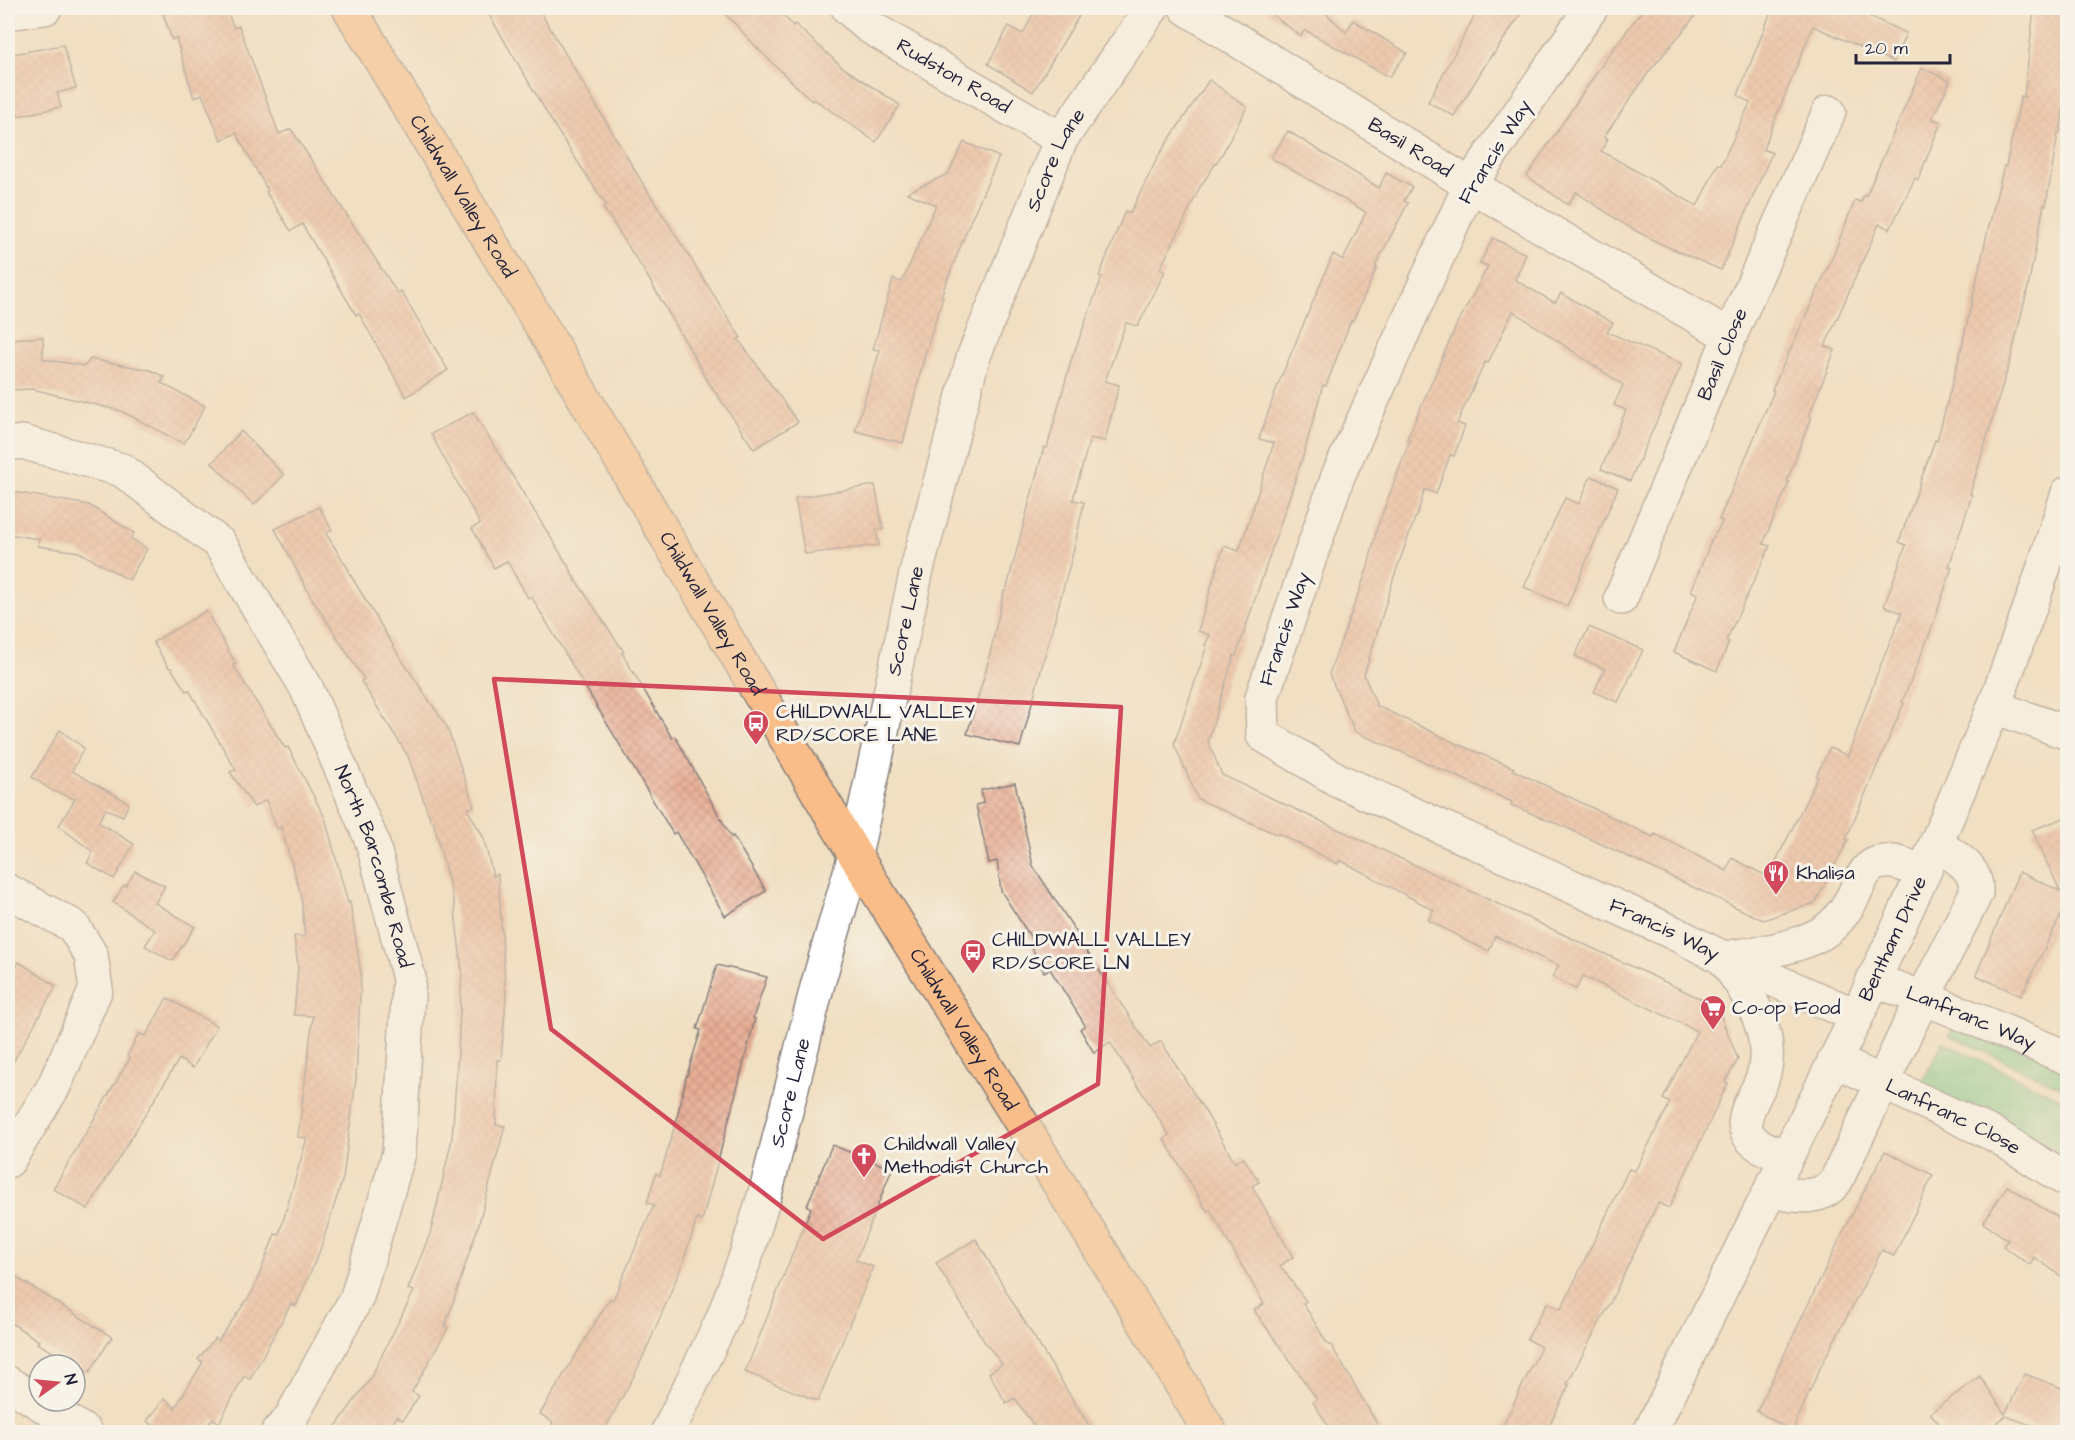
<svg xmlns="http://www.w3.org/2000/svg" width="2075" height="1440" viewBox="0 0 2075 1440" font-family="'Architects Daughter',sans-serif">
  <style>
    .grass { fill: url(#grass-tufts); stroke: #4c7664; stroke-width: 1.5 }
    .building { fill: url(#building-cross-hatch) }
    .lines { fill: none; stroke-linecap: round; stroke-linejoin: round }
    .minor-casing { stroke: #89807e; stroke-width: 36 }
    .major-casing { stroke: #89807e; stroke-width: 36 }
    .minor { stroke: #fff; stroke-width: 33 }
    .major { stroke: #f8bd88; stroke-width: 33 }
    .marked { fill: none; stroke: #d1495b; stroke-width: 4.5; stroke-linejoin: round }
    .labels { text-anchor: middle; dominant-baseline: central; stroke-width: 6; stroke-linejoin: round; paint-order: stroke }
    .street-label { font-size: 20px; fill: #22223b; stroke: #f7f3e8 }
    .poi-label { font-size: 20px; fill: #22223b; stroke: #f7f3e8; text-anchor: start }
  </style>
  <defs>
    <pattern id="grass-tufts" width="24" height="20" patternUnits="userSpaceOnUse" patternTransform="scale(1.5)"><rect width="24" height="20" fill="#77ca8d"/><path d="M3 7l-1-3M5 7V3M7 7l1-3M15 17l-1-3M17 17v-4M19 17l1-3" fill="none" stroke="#67ad7b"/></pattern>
    <pattern id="building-cross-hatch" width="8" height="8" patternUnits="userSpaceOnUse" patternTransform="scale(1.5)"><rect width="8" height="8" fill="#e9af96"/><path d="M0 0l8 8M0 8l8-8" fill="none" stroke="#c89682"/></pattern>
  </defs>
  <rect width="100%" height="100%" fill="#f7f3e8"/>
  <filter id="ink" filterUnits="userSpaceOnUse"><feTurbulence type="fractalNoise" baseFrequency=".0167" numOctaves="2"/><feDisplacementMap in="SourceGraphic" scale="12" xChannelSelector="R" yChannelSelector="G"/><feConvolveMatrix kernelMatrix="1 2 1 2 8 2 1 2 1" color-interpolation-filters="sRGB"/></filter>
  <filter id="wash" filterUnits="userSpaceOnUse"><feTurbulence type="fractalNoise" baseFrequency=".008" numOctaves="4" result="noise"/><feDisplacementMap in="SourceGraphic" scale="24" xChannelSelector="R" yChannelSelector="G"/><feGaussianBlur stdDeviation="1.35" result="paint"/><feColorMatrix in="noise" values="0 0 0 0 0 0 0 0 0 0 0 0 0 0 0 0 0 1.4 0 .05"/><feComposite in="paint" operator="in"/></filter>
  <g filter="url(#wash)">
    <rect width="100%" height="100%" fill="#f0dfc1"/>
    <g class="grass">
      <path d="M1955,1024L2067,1066V1090L1949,1035Z"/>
      <path d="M1943,1042L2067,1102V1169L1920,1087Z"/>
    </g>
    <g id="blocks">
      <g class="building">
        <path d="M161,8H226L234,28L239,26L279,134L291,129L398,294L401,291L448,370L406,397L359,314L356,315L302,224L291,231L266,192L268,191L236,133L221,140L202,94L194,98L176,38L172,40Z"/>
        <path d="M485,8H538L642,182L741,338L738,339L798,422L754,449L701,371L702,370L646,274L603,207L606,205L557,130Z"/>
        <path d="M720,8H777L793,26L795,24L842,67L900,105L876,142L814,99L812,101L763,54Z"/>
        <path d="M1036,8H1084L1033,92L988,64L1009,26L1023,34Z"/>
        <path d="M1263,8H1322L1321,9L1346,32L1353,20L1407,53L1389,77L1305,30L1301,36Z"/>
        <path d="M1479,8H1525L1493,55L1492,54L1454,116L1428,102Z"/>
        <path d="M1644,8H1702L1648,73L1604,137L1608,139L1601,151L1697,206L1718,164L1721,165L1750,103L1738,95L1772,9L1770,8H1870L1866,15L1906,33L1894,62L1813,26L1763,149L1772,153L1721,270L1659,243L1627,226L1576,192L1568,205L1527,176L1605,60Z"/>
        <path d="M2034,8H2067V82L2060,133H2058L2046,205L2044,204L2028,287L2011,357L1970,494L1972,495L1949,566L1952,567L1930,633L1902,702L1904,703L1846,839L1848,840L1815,903L1763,920L1565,827L1511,805L1512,802L1461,778L1355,732L1329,674L1368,567L1377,528L1410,440L1407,439L1460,317H1461L1488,266L1480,263L1493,238L1526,254L1515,280L1555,303L1561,293L1613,323L1607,332L1682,364L1630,481L1601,469L1626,410L1614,405L1623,385L1513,311L1488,363L1485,362L1457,423L1465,426L1454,456L1450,455L1436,494L1425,489L1416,518H1415L1395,574L1364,675L1377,706L1455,743L1514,768L1513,770L1653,837L1655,834L1727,871L1732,858L1768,877L1818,777L1816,776L1830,748L1848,756L1877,674L1902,613L1884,606L1906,545L1899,542L1935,440L1937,441L1961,350L1987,234L2004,166H2006L2021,96L2024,97Z"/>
        <path d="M63,45L76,88L57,93L61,107L8,118V55Z"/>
        <path d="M1922,68L1950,81L1932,119L1941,122L1918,180L1915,178L1890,229L1879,224L1825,346L1835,350L1809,416L1811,417L1787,481L1789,482L1763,544L1770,546L1726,641L1729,642L1717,671L1674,652L1698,594L1691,591L1711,541L1723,521L1719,520L1774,391L1772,390L1833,256L1855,200L1861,202L1864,195L1866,196Z"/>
        <path d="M1209,80L1247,107L1222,154L1200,187L1181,227L1160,269L1165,271L1138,326L1126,323L1105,381L1119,385L1105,441L1090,438L1073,500L1084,502L1074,549L1020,747L967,734L987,667L1004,591H1006L1044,447L1047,448L1071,361L1102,277L1099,276L1125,211L1130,213L1159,155Z"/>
        <path d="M1288,131L1379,188L1386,173L1412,187L1404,201L1408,203L1375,266L1377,267L1353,321L1351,320L1326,386L1323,385L1304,453L1236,656L1234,655L1208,741L1222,775L1710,1003L1713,997L1738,1059L1725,1082L1728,1083L1669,1208L1658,1203L1610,1303L1567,1384L1569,1385L1546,1432H1500L1541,1347L1527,1339L1547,1303L1561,1309L1629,1169L1635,1171L1670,1103L1663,1099L1697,1031L1583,976L1576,989L1552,977L1559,966L1495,936L1489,951L1462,939V938L1428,920L1434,910L1340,860L1338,864L1278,833V835L1198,799L1174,744L1207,646L1205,645L1210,635L1198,631L1218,564L1224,546L1239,551L1274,443L1259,439L1277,387L1333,254L1343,260L1366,212L1271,158Z"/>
        <path d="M964,142L999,157L970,222L941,296L943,297L925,354L903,443L855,431L880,350L873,349L893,279L902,282L936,205L907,193L948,174Z"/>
        <path d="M43,337V359L85,366L90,359L150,370L165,377L161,383L205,406L184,444L121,411L32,389L8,390V339Z"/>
        <path d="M473,412L572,572L571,573L624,652L622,653L672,738L675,736L731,837L733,836L766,891L725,916L676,832L673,834L531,596L528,598L507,561L494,568L472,528L480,524L431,434Z"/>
        <path d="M241,431L284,475L254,505L212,463Z"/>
        <path d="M1591,476L1618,488L1567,606L1524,587L1565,498L1579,504Z"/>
        <path d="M875,485L883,529L876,530L879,545L805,554L795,498Z"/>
        <path d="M8,491L89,505L134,533L131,538L147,549L129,580L79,552L38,546L39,539L8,534Z"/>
        <path d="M319,507L332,530L326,534L349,570L348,571L400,657L447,727L474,806L467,809L483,836L493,876L498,874L506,998L501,1060H497L496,1125L505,1126L479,1223L445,1327L448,1328L412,1392L419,1396L403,1420L397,1416L387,1432H332L371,1377L414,1291L408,1289L431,1231L452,1139L458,1052L462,971L454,902L433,821H431L408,756L361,681L364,679L310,595L275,529Z"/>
        <path d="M206,611L236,664L233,665L285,748L288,747L325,818L348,903L350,902L361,974L356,1079L343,1178L320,1250L296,1306L291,1304L250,1379L244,1376L219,1423L213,1418L203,1432H160L161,1431L147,1421L165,1398L175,1408L203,1362L198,1359L215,1338L218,1341L253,1291L275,1234L279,1235L307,1138L298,1137L313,1016L294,1015L298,967L294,936L305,937L301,895L281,827L277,829L266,800L254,807L230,772L236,770L189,690L186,691L171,668H169L153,642Z"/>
        <path d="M1589,627L1643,650L1618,702L1594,692L1605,669L1575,656Z"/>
        <path d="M60,730L84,748L72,771L129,803L123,816L106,809L98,822L134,844L114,879L87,863L93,852L59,826L75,799L53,791L32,777Z"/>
        <path d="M1015,783L1033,866L1080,938H1078L1150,1048L1161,1041L1206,1113L1235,1163L1243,1157L1259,1182L1252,1186L1293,1257L1280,1266L1306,1301L1303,1303L1328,1345H1331L1382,1432H1332L1313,1402L1317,1399L1254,1310L1264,1304L1210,1210L1207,1211L1164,1139L1169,1135L1110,1042L1094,1053L1080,1029L1085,1025L1050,969L1044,972L1032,948L1035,944L1001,891L997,861L989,863L976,805L983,803L981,790Z"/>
        <path d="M2067,817V908L2066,905L2021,996L1976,975L2019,872L2060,891L2032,830Z"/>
        <path d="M135,871L165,886L155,903L195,927L172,961L145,946L155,930L113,902L124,885L126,886Z"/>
        <path d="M19,962L56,986L8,1071V981Z"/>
        <path d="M717,965L767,977L753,1018L755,1019L737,1089L702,1221L697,1219L681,1268L650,1341L635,1374L603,1432H548L553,1422L540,1414L610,1298L613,1300L654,1205L647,1203L656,1173L660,1176L677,1118L686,1078L701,1030L697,1029Z"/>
        <path d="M167,998L217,1026L193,1068L179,1059L88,1209L53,1189L130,1058L127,1056L139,1034L146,1036Z"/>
        <path d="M832,1145L892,1169L856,1260L873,1267L818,1401L745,1372L811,1208L807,1206Z"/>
        <path d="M1885,1151L1933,1175L1894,1256L1882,1250L1821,1366L1792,1431L1757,1411L1844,1230Z"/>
        <path d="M2007,1186L2067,1223V1280L2034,1257L2030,1265L2003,1246L2008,1240L1983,1223Z"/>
        <path d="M976,1239L1013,1303L1093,1432H1038L1015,1398L1006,1403L989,1373L1002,1364L984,1341L936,1263Z"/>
        <path d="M8,1272L112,1337L89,1373L37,1343L39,1341L8,1321Z"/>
        <path d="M2025,1374L2067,1390V1432H2050L2006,1416L1984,1432H1947L1930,1413L1980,1376L2005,1414Z"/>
      </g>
    </g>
  </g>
  <g filter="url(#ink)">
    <use href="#blocks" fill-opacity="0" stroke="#89807e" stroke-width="1.5"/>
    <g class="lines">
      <g class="minor-casing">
        <g id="minor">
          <path id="s1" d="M848,8L868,26L1061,139"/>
          <path id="s2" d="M1186,8L1470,185L1730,336"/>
          <path id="s3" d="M1591,8L1470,185L1338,476L1262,697L1263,735L1338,780L1672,932L1723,958L1857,1016"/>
          <path d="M8,13L45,8"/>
          <path id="s4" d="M8,444L22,442L122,470L220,544L306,687L372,841L409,978L399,1153L357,1297L289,1421L278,1432"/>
          <path id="s5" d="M1621,598L1730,336L1829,112"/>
          <path d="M1994,707L2068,733"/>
          <path d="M8,891L73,926L91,955L96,989L54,1086L8,1161"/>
          <path id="s6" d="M1873,980L1924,998L2068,1058"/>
          <path id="s7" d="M1834,1060L1995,1135L2068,1181"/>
          <path d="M1786,1157C1773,1151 1750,1146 1746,1129C1742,1114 1755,1096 1761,1082C1779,1037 1748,992 1723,958C1755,953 1793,950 1822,933C1834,926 1843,914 1850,902C1862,882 1862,859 1893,862C1903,863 1914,869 1924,872"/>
          <path d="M1771,1191C1794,1195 1819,1203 1836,1181L1909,1026L1976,893C1978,867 1955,857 1936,844"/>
          <path d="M8,1383L85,1432"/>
          <path id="s8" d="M668,1432L723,1318L747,1253L768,1183L817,987L855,855L917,569L973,358L1061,139L1152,8"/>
          <path id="s9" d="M1650,1432L1857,1016L1924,872L1994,707L2038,585L2068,493"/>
        </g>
      </g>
      <g class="major-casing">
        <g id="major">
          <path id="s10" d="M349,8L548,337L855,855L1114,1272L1210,1432"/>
        </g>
      </g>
      <use href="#minor" class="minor"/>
      <use href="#major" class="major"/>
    </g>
  </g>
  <path d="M0 0H2075V1440H0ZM494,679L1121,707L1098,1084L823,1239L551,1029Z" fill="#f0dfc1" fill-opacity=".55" fill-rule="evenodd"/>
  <path class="marked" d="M494,679L1121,707L1098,1084L823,1239L551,1029Z"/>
  <defs>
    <g id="bus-pin" transform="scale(1.35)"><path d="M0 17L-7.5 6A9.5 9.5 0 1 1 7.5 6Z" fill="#d1495b" stroke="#f7f3e8"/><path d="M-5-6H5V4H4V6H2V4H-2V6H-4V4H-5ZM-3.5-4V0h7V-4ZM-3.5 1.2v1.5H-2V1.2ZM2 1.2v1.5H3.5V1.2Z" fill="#fff"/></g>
    <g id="restaurant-pin" transform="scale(1.35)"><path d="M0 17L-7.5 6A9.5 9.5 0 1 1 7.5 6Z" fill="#d1495b" stroke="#f7f3e8"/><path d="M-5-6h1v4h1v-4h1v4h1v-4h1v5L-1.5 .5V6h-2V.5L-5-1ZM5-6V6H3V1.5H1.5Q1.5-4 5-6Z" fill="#fff"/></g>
    <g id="supermarket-pin" transform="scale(1.35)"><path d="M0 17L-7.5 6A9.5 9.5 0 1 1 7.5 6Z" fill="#d1495b" stroke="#f7f3e8"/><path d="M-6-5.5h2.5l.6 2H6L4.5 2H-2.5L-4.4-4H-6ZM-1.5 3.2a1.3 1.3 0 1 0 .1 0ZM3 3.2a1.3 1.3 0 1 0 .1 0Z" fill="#fff"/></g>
    <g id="church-pin" transform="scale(1.35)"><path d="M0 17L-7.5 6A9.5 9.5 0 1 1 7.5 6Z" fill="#d1495b" stroke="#f7f3e8"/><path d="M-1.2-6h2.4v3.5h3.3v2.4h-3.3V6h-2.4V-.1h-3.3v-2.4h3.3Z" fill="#fff"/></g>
  </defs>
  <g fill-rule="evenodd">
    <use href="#bus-pin" x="756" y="723"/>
    <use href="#restaurant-pin" x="1776" y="873"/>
    <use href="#bus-pin" x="973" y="952"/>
    <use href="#supermarket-pin" x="1713" y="1008"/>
    <use href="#church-pin" x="864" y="1156"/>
  </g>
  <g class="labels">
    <g class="street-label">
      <text stroke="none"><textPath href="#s1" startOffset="126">Rudston Road</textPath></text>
      <text stroke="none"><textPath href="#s2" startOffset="264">Basil Road</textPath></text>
      <text transform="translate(1495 152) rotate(-58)">Francis Way</text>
      <text stroke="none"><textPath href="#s8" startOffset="1334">Score Lane</textPath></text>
      <text stroke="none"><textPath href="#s10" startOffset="220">Childwall Valley Road</textPath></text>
      <text stroke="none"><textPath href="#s5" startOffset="264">Basil Close</textPath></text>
      <text stroke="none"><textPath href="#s10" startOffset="706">Childwall Valley Road</textPath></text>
      <text stroke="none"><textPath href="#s8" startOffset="848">Score Lane</textPath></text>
      <text transform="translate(1285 629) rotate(-71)">Francis Way</text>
      <text stroke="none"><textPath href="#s4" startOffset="600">North Barcombe Road</textPath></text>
      <text stroke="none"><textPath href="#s3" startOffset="1252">Francis Way</textPath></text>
      <text stroke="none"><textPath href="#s9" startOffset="550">Bentham Drive</textPath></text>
      <text stroke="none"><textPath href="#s6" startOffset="105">Lanfranc Way</textPath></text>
      <text stroke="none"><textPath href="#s10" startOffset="1192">Childwall Valley Road</textPath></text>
      <text stroke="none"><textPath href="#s8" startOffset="362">Score Lane</textPath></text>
      <text stroke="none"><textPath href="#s7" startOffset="132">Lanfranc Close</textPath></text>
    </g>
    <g class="poi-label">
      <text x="776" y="712">CHILDWALL VALLEY<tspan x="776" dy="23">RD/SCORE LANE</tspan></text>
      <text x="1796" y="873">Khalisa</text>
      <text x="992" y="940">CHILDWALL VALLEY<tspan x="992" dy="23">RD/SCORE LN</tspan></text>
      <text x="1732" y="1008">Co-op Food</text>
      <text x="884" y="1144">Childwall Valley<tspan x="884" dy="23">Methodist Church</tspan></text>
    </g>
  </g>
  <rect width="2075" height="1440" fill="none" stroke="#f7f3e8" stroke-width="30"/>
  <g transform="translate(57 1383) rotate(75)"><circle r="28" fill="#f7f3e8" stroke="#a29fa3" stroke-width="1.5"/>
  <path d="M0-4.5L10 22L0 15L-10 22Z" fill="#d1495b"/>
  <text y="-9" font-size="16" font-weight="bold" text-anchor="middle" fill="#22223b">N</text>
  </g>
  <path d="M1856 54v9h94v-9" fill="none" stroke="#22223b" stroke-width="3"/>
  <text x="1865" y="54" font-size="18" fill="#22223b" stroke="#f7f3e8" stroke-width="4.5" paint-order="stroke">20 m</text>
</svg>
